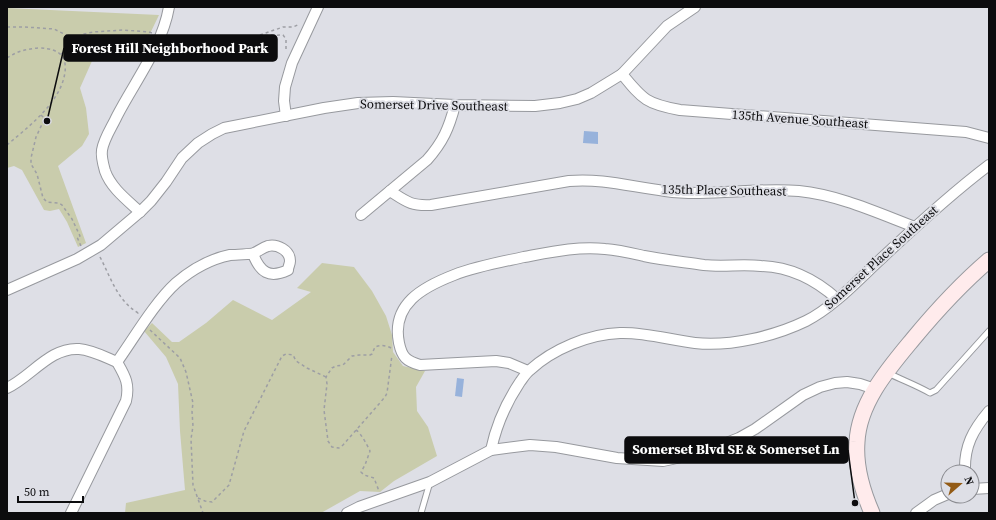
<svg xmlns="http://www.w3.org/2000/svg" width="996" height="520" viewBox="0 0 996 520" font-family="'Source Serif 4',serif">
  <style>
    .green { fill: #c9ccac }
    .water { fill: #97b2db }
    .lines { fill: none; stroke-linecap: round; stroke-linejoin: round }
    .lane-casing { stroke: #97999e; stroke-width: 7 }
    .street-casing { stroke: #97999e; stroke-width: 12 }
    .secondary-casing { stroke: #97999e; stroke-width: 17 }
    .path { stroke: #9d9ea4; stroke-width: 1.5; stroke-dasharray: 3 3; stroke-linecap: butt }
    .lane { stroke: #fff; stroke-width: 5 }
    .street { stroke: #fff; stroke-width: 10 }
    .secondary { stroke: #ffebec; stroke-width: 15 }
    .labels { text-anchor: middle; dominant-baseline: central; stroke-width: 4; stroke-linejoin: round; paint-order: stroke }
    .street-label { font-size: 13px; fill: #0c0c0e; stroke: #dedfe6 }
    .leader { fill: none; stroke: #0c0c0e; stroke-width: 1.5 }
    .callout-dot { fill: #0c0c0e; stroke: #dedfe6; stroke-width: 1.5 }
    .callout { fill: #0c0c0e; stroke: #0c0c0e; stroke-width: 1.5 }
    .callout-label { font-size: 14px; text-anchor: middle; font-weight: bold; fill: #fff }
  </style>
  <rect width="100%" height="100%" fill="#dedfe6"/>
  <g class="green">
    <path d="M7,8L159,15L145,44L100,43L80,88L86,108L89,134L82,146L58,166L86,243L78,247L67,222L59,209L50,211L44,210L22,170L14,166L7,168Z"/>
    <path d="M322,263L354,267L372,291L386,316L392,335L393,352L403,366L425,371L416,387L417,411L428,427L437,456L394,481L380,492L360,491L321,513H125L126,503L185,490L180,431L178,384L166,357L144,331L152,323L172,342H179L206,323L233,300L272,320L311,292L297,288Z"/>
  </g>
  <g class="water">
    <path d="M584,131L598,132V144L583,143Z"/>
    <path d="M457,378L464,379L462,397L455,396Z"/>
  </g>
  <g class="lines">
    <g class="lane-casing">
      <g id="lane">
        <path d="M888,373C902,380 916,385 930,393L936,390L989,331"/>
        <path d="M421,513L430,482"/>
      </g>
    </g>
    <g class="street-casing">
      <g id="street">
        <path d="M622,74C643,100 647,104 680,110L966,132L989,138"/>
        <path d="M286,116L284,101L285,87L292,63L318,7"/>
        <path d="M390,191C407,202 411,206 431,205L569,181C602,178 632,187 665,191C708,197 755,187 799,191C839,195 878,213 915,227"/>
        <path d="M140,212C127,200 111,188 105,171C103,164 101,156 102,150C104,138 112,127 117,116C135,81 162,47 169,7"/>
        <path d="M361,215L427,160C443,142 449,128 455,105"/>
        <path d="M7,290L77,259L101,245L140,212L151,201L166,182L182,158L198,143L212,134L224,128L324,108L358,103L393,102L455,105L535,106L560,103L577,99L591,93L622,74L667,26L695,7"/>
        <path d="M528,371L509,363L496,361L420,365C406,361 402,357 399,343C391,304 423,287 454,275C477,266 501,262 524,257C551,252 578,246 605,249C619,250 631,253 644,256C664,260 684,262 704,265C723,267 742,264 761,266C791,267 816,280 837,299"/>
        <path d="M7,388C31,377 50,347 79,349C92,350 105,357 117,362C134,338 155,302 176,283C191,270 210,259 230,255C234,255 252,254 254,253C259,251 262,248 268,246C277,244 290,250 290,261C290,264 288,267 288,270C269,279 260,272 253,254"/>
        <path d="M491,450C496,426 506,403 520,382C523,378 526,373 530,370C553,349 589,334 620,333C645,332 670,340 695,343C730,347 775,336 806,321C834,307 860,278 883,257C917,225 952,193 989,165"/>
        <path d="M965,472C964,446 973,430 989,411"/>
        <path d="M972,489L989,488"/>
        <path d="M71,513L126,401C130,384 125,376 117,362"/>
        <path d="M347,513L359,507L430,482L491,450L530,445L556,447L617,458L663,461L704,452L739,438L755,429L803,395L820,387L835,383L847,382L860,384L875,389"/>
        <path d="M916,513L934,500L948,494"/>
      </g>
    </g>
    <g class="secondary-casing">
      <path id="secondary" d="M872,513C862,490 855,467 857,442C859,402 889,368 913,339C937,310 961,284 989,260"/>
    </g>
    <g class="path">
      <path d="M7,27H25L54,29L78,41"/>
      <path d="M260,35L283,27H293L300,24"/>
      <path d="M169,38L283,35L286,39V49L288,50"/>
      <path d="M61,54L72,46L84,34L93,32L123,30L149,32L152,33"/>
      <path d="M7,58C17,51 27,49 38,48C64,48 70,61 62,84C52,109 27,128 7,145"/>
      <path d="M41,115L43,117L44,120L36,137L31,158V164L37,174L43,198L47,202L59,203L62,205L72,219L80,236L77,237L81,246"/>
      <path d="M100,257C111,278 117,300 138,313L139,312"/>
      <path d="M150,330L180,358L186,372L193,403L192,411L193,426L191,439L193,485L203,513"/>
      <path d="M391,348C386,345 380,345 375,347L372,354L370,355H359L352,356L343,365L336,366L332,368L326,377L327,384L324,410L328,441L332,447L339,448L343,445L385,397L387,393L392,355"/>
      <path d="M356,430C361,433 367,445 370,451L365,465L361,472L364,475L374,478L379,491"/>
      <path d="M198,498L205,501L212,502L229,485L244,431L282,356L286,354L293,355L296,361L307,368L326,377"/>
    </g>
    <use href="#lane" class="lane"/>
    <use href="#street" class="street"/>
    <use href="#secondary" class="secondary"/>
  </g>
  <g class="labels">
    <g class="street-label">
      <text transform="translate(434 105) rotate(1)">Somerset Drive Southeast</text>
      <text transform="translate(800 119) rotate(4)">135th Avenue Southeast</text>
      <text transform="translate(724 190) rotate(1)">135th Place Southeast</text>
      <text transform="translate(881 257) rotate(-42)">Somerset Place Southeast</text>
    </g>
  </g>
  <path class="leader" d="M47 121L64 48M855 503L848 450"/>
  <g class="callout-dot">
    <circle cx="47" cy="121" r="4"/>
    <circle cx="855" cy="503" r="4"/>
  </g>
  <g class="callout">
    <rect x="64" y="35" width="213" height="26" rx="4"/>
    <rect x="625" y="437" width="223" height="26" rx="4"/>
  </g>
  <g class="callout-label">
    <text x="170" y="53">Forest Hill Neighborhood Park</text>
    <text x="736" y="454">Somerset Blvd SE &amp; Somerset Ln</text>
  </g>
  <rect width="996" height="520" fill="none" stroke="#0c0c0e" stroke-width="16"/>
  <g transform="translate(960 484) rotate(70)"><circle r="19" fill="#dedfe6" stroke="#8a8b90"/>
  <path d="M0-3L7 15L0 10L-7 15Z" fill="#935b15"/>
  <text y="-6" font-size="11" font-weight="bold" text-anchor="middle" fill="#0c0c0e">N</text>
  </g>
  <path d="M18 496v6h65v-6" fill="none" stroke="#0c0c0e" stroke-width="2"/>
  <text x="24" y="496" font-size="12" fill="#0c0c0e" stroke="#dedfe6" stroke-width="3" paint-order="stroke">50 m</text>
</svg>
